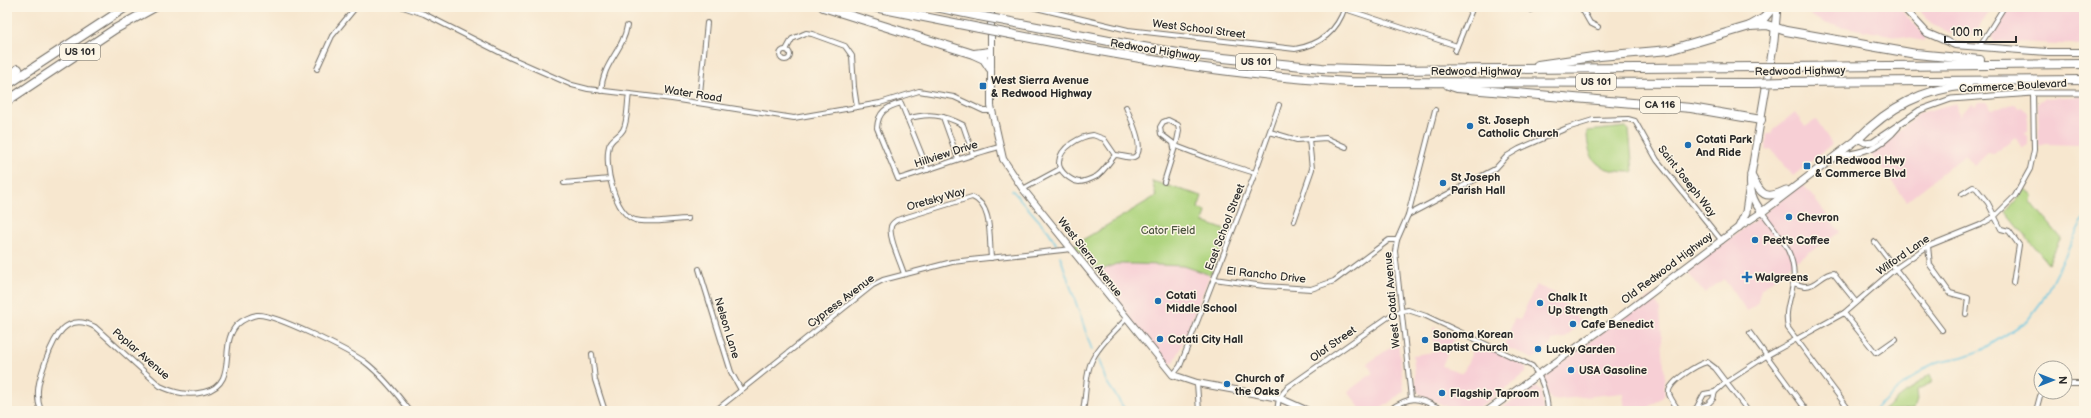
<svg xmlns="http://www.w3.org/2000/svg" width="2091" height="418" viewBox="0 0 2091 418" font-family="'Balsamiq Sans',sans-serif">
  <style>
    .built { fill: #f7cfd5 }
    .green { fill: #aed47e; stroke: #6c8054 }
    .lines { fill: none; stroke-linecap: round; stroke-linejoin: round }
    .stream { stroke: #64c6e2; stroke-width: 1.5 }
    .minor-casing { stroke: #726d64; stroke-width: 6 }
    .tertiary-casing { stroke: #726d64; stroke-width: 7 }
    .secondary-casing { stroke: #726d64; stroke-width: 8 }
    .primary-casing { stroke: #726d64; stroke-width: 9 }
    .motorway-casing { stroke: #726d64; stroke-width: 10 }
    .minor { stroke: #fff; stroke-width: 4 }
    .tertiary { stroke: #fff; stroke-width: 5 }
    .secondary { stroke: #fff; stroke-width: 6 }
    .primary { stroke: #fff; stroke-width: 7 }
    .motorway { stroke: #fff; stroke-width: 8 }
    .motorway-bridge-casing { stroke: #726d64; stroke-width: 10; stroke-linecap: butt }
    .motorway-bridge { stroke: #fff; stroke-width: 8 }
    .poi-dot { fill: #1f6fb2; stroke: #fcf5e5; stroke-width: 1.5 }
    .labels { text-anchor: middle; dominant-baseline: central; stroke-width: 3; stroke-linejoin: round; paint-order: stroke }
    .shield { fill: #fcf5e5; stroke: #6a6863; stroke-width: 1 }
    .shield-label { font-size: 10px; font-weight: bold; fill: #2b2b2b }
    .street-label { font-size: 11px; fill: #2b2b2b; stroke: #fcf5e5 }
    .poi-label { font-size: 11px; font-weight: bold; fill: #2b2b2b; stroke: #fcf5e5; text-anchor: start }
    .park-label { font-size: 11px; fill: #4c5540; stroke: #fcf5e5 }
  </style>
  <rect width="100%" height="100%" fill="#fcf5e5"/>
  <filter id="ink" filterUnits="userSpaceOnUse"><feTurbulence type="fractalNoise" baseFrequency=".025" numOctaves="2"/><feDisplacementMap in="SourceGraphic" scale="8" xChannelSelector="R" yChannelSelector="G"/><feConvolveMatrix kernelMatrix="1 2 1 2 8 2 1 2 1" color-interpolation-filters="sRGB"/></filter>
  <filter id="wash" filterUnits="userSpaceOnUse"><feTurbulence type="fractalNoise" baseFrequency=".012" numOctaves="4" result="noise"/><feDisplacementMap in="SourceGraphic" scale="16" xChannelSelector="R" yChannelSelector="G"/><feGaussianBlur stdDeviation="0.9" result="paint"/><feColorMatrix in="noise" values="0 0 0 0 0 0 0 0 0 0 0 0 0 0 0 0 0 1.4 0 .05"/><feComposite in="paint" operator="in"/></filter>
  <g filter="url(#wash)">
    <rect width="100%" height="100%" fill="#f7e7cf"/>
    <g class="built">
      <path d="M1805,7H1899L1912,23L1925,35V41L1827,24L1812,17Z"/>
      <path d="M1916,7H1993L1974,34L1963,35L1950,33L1931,23Z"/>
      <path d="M2008,7H2084V45L1994,41L1991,37L1994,28Z"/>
      <path d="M2084,96V129L2078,145L2045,144L2039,146L2038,104L2040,101L2045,98Z"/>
      <path d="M1979,102H1986L1992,109L2015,105L2019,108L2022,107L2027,113V132L2024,133L2028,137V145L2022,148L2015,137L1993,154L1988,153L1974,166L1965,155L1907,201L1871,155L1920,113L1956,103L1957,110L1961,116L1962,112L1973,103L1975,107Z"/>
      <path d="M1795,112L1805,127L1816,120L1832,144L1793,176L1771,149L1765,150L1767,134H1771L1773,130Z"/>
      <path d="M1803,184L1840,232L1796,261L1761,289L1757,304L1747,311L1724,279L1704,293L1686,271Z"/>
      <path d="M1116,264L1184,266L1210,275L1175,361L1170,364L1136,328L1097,272Z"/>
      <path d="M1536,285L1555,293L1582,322L1564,338L1552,340L1550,347L1533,359L1504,346L1514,319L1520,320Z"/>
      <path d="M1653,295L1660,310L1665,381L1664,396L1644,411H1625L1623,393L1552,400L1547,395L1543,376Z"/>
      <path d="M1433,327L1456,334L1442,366L1463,373L1476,343L1524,365L1526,368V373L1475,411H1457L1421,395L1416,389L1413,355L1435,352Z"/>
      <path d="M1398,342L1404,391L1378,411H1362L1348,391L1373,373L1367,364Z"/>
      <path d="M1533,386H1537L1542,392L1543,411H1497Z"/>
    </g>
    <g class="green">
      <path d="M1626,127L1629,130L1633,172C1601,172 1587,164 1587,131Z"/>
      <path d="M1152,181L1202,196L1198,208L1206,212L1203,222L1228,231L1210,275L1184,266L1134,264H1116L1097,272L1074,245L1156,196Z"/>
      <path d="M2025,189L2032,195L2031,202L2061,238L2048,264L2006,212Z"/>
      <path d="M1930,374L1933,382L1916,390L1917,400L1914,409L1882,411Z"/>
    </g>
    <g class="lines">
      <g class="stream">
        <path d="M1012,190L1049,232L1056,244"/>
        <path d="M1060,256L1092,350"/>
        <path d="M1099,360L1106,381L1126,411"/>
        <path d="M1872,411L1925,368L1937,362L1962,357L1982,350L2027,321L2042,301L2084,218"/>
      </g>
    </g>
  </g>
  <g filter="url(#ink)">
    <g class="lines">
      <g class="minor-casing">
        <g id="minor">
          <path d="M403,7L424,14L511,58L572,85L588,89L672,99L794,118L880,103L919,91L954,97L984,111H991"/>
          <path d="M1032,7L1128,30L1295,49C1320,45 1337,32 1345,7"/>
          <path d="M1581,7L1590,23L1598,27"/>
          <path d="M1345,9L1457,46"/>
          <path d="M1531,10V7"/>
          <path d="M1979,47L2004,7"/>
          <circle cx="785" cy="55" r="5"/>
          <path d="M786,50L792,39L806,33L812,34L845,46L852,56L854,87L857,107"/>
          <path d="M1455,51L1473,7"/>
          <path d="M317,69L332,36L356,7"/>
          <path d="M601,91C603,62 623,51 627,26"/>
          <path d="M629,94C627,104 628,121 623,130C619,137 611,138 609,146C604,165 614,213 635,220C649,224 673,219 688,219"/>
          <path d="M699,103L707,23"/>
          <path d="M943,117L958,159"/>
          <path d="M907,119C927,113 943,114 963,125L973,154"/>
          <path d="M1270,132L1297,140L1326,138L1346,147"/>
          <path d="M1093,135L1104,139L1115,155C1110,161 1104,171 1097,176C1093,178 1084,182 1079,182C1071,181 1058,171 1059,162C1060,147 1081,136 1093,135Z"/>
          <path d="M1174,148L1173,143L1161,134L1160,127L1163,122L1168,120L1178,125L1179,131L1176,146L1210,159L1255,173"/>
          <path d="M1115,155C1121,155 1129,159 1134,157C1147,151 1130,117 1126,107"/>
          <path d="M928,170L901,103C886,107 878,112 877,128L898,179C932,169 965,156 999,147"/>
          <path d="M1164,182L1175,147"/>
          <path d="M564,183L610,179"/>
          <path d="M1023,189L1060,169"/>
          <path d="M1962,194L1973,187L1976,188L1988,203L2001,229L2009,231L2019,245L2013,283"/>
          <path d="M1762,212C1777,233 1798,254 1793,283C1791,299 1784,311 1788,328L1850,411"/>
          <path d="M1408,215L1495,169L1507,156L1519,149L1567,128L1593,120L1628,119L1635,121L1657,160L1722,241"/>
          <path d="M1294,221L1312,169L1309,139"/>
          <path d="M1875,242L1942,330"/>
          <path d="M1928,246L1930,265L1950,293L1968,298L1966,314"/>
          <path d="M699,269L731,372L741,390"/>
          <path d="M904,274C901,263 888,237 891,227C891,224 894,222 897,220L972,197C993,205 989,239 991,258"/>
          <path d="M1214,279L1264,286L1311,289L1334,281L1389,240H1397"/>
          <path d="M1793,283C1797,284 1802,286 1806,286C1817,286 1823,273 1833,273L1856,302"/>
          <path d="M1844,313L1876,353L1896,339"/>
          <path d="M1750,333L1807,411"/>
          <path d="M592,354L595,380L605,411"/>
          <path d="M1173,375L1180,366L1255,173L1279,105"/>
          <path d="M1197,383L1199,411"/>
          <path d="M2065,384H2084"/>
          <path d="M1411,398L1395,251L1397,240L1408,215L1435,110"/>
          <path d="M1697,407L1704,394L1715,392"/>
          <path d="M41,411C34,393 40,377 46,360C54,338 66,311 95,327L160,386C175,393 188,396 204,392C240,384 217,343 238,324C242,320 251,316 257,315C274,313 349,351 365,362C382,375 397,394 410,411"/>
          <path d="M715,411L873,285L883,280L952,262L1072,249"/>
          <path d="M1083,411C1086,396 1085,380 1090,365C1096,348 1114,332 1126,319"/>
          <path d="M1277,411L1279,398L1288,387L1394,313L1408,310L1426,316L1532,366C1542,378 1547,395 1548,411"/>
          <path d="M1388,411C1413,392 1420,399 1446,411"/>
          <path d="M1679,411C1676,406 1671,400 1669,394C1666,383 1698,364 1707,362L1715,368L1748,411"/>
          <path d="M1690,411L1708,404L1713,399L1715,392L1725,383L1766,356L1844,313L1896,268L1928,246L1980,225L1994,217L2015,196L2030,169L2034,150L2033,93"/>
          <path d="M2036,411L2040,396L2044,392"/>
        </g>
      </g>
      <g class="tertiary-casing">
        <g id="tertiary">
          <path d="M1858,139L1865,143L1873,142L1920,110L1951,99L2033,93H2084"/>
          <path d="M1836,156C1863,153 1881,148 1898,127"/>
        </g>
      </g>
      <g class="secondary-casing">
        <g id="secondary">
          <path d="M991,7V106L1003,159L1023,189L1173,375L1197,383L1279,398L1308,411"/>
          <path d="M1903,7L1927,33L1955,45L2047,52H2084"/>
          <path d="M1487,411L1625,313L1739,227L1762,212"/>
        </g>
      </g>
      <g class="primary-casing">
        <g id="primary">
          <path d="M1777,7L1774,41L1751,175C1749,190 1752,200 1762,212L1858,139"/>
          <path d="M1751,175C1761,194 1764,201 1786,190"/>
          <path d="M1739,227L1746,212L1749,191"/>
        </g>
      </g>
      <g class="motorway-casing">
        <g id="motorway">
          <path d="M823,7L973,54L984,59L990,68"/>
          <path d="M874,7L979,28"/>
          <path d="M936,7L979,16"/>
          <path d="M1011,22L1114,42L1184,54L1322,68L1387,70L1756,67"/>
          <path d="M1750,26L1767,25L1786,31L1916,54L1980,60"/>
          <path d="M1010,34C1126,57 1233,76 1351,82L1752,83"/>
          <path d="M974,54L990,52"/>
          <path d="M1538,65L1600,56L1669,50L1750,26L1764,18L1773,7"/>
          <path d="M1788,67L2084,64"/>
          <path d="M7,78L18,69"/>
          <path d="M1785,82L2084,80"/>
          <path d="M7,85L126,7"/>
          <path d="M1448,85L1457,88L1691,108L1761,120"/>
          <path d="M7,101L115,29L155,7"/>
          <path d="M1858,139C1889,107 1923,89 1968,85"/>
        </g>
      </g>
      <use href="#minor" class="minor"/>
      <use href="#tertiary" class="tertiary"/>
      <use href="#secondary" class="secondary"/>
      <use href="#primary" class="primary"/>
      <use href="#motorway" class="motorway"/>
      <g class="motorway-bridge-casing">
        <g id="motorway-bridge">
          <path d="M979,16L1011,22"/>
          <path d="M979,28L1010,34"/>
          <path d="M1756,67H1788"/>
          <path d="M1752,83L1785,82"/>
        </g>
      </g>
      <use href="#motorway-bridge" class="motorway-bridge"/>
    </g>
  </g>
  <g class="poi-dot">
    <rect x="979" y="82" width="8" height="8" rx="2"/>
    <circle cx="1470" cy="126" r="4"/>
    <circle cx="1688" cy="145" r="4"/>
    <rect x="1803" y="162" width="8" height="8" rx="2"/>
    <circle cx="1443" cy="183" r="4"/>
    <circle cx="1789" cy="217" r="4"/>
    <circle cx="1755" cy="240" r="4"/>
    <path d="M1745 271h4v4h4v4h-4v4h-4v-4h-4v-4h4z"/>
    <circle cx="1158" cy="301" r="4"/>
    <circle cx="1540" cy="303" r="4"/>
    <circle cx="1573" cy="324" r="4"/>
    <circle cx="1160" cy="339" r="4"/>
    <circle cx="1425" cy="340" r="4"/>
    <circle cx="1538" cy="349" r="4"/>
    <circle cx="1571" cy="370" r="4"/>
    <circle cx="1227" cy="384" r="4"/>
    <circle cx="1442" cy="393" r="4"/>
  </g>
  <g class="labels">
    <g class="shield">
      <rect x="60" y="44" width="40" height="16" rx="3"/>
      <rect x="1236" y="54" width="40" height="16" rx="3"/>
      <rect x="1576" y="74" width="40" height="16" rx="3"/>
      <rect x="1640" y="97" width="40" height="16" rx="3"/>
    </g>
    <g class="shield-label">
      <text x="80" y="52">US 101</text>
      <text x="1256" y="62">US 101</text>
      <text x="1596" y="82">US 101</text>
      <text x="1660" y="105">CA 116</text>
    </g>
    <g class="street-label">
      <text transform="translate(1199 29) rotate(7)">West School Street</text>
      <text transform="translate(1155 50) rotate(9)">Redwood Highway</text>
      <text x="1476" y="71">Redwood Highway</text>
      <text transform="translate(1800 71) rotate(-1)">Redwood Highway</text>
      <text transform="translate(2013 86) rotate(-3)">Commerce Boulevard</text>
      <text transform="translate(693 94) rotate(9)">Water Road</text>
      <text transform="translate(946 154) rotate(-18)">Hillview Drive</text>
      <text transform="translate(1687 181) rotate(52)">Saint Joseph Way</text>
      <text transform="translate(936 199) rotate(-16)">Oretsky Way</text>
      <text transform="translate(1225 227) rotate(-69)">East School Street</text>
      <text transform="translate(1903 255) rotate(-35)">Wilford Lane</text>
      <text transform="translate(1090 257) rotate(52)">West Sierra Avenue</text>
      <text transform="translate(1667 268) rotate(-37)">Old Redwood Highway</text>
      <text transform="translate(1266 275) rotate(6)">El Rancho Drive</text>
      <text transform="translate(1392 300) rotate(-95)">West Cotati Avenue</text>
      <text transform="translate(841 301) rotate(-37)">Cypress Avenue</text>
      <text transform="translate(727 328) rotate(73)">Nelson Lane</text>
      <text transform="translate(1333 344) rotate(-35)">Olof Street</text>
      <text transform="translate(141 354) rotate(41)">Poplar Avenue</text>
    </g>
    <g class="poi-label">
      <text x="991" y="80">West Sierra Avenue<tspan x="991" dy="13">&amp; Redwood Highway</tspan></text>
      <text x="1478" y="120">St. Joseph<tspan x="1478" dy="13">Catholic Church</tspan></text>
      <text x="1696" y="139">Cotati Park<tspan x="1696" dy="13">And Ride</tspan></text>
      <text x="1815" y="160">Old Redwood Hwy<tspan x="1815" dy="13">&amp; Commerce Blvd</tspan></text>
      <text x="1451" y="177">St Joseph<tspan x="1451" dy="13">Parish Hall</tspan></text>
      <text x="1797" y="217">Chevron</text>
      <text x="1763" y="240">Peet's Coffee</text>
      <text x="1755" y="277">Walgreens</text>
      <text x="1166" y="295">Cotati<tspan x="1166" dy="13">Middle School</tspan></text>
      <text x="1548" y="297">Chalk It<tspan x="1548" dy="13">Up Strength</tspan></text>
      <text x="1581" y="324">Cafe Benedict</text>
      <text x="1433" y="334">Sonoma Korean<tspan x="1433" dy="13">Baptist Church</tspan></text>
      <text x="1168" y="339">Cotati City Hall</text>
      <text x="1546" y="349">Lucky Garden</text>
      <text x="1579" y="370">USA Gasoline</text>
      <text x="1235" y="378">Church of<tspan x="1235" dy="13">the Oaks</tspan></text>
      <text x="1450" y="393">Flagship Taproom</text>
    </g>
    <g class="park-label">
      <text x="1168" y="230">Cator Field</text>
    </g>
  </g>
  <rect width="2091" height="418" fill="none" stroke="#fcf5e5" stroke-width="24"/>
  <g transform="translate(2053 380) rotate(90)"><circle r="19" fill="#fcf5e5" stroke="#a8a49b"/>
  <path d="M0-3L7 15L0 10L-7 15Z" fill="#1f6fb2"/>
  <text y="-6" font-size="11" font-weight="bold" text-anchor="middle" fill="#2b2b2b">N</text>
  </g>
  <path d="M1945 36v6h71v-6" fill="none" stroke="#2b2b2b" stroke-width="2"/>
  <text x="1951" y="36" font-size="12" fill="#2b2b2b" stroke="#fcf5e5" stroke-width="3" paint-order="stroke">100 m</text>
</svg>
